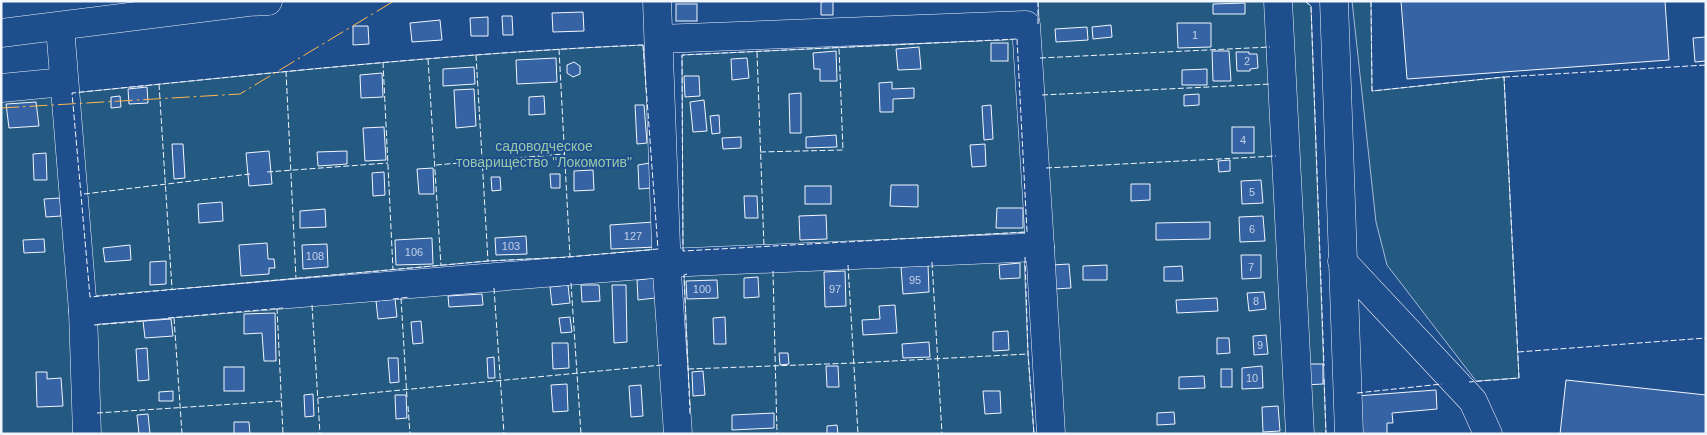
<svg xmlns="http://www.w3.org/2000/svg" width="1707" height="435" viewBox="0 0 1707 435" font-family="Helvetica,sans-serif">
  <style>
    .green { fill: #245a82; stroke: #a8bbd7 }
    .building { fill: #3563a3; stroke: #f2f6ff }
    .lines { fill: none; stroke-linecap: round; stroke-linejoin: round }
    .minor-casing { stroke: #f2f6ff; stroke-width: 29 }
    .minor { stroke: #1f4e8c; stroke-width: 28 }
    .fence { stroke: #f2f6ff; stroke-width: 1; stroke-dasharray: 6 2.5; stroke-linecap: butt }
    .power { stroke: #ffb74d; stroke-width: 1; stroke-dasharray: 18 4 2.5 4; stroke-linecap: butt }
    .labels { text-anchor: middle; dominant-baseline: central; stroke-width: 4; stroke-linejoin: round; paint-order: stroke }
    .number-label { font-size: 11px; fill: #c3d1e8 }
    .park-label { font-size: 14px; fill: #97c8a6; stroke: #1f4e8c }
  </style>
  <rect width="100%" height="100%" fill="#1f4e8c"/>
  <g class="green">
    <path d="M1038,1H1305L1311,6L1326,434H1060Z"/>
    <path d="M1352,1H1371L1372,91L1504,77L1519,378L1476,381L1387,265L1376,222Z"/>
    <path d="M1017,39L1027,232L683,251L682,55Z"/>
    <path d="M643,45L658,249L570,257L488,261L90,297L72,93C262,74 452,53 643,45Z"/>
    <path d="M55,92L72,302L77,434H1V97Z"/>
    <path d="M1024,252L1028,354L1034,434H691L684,275Z"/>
    <path d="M658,276L668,434H96L92,325L312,305Z"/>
  </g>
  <g class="building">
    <path d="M833,1V15H821V2Z"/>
    <path d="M1401,1H1665L1669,60L1407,79Z"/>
    <path d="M1245,3V14H1213V4Z"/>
    <rect x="676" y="4" width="21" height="17"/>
    <path d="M583,12L584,31L553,32L552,13Z"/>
    <path d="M502,16H512L513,35H503Z"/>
    <path d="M488,17V36H471L470,18Z"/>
    <path d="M440,20L442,40L412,42L410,23Z"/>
    <path d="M1177,23H1211V47L1178,48Z"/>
    <path d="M1111,25L1112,37L1093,39L1092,27Z"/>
    <path d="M353,26H368L369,44L353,45Z"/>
    <path d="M1087,27L1088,40L1056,42L1055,29Z"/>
    <path d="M1706,37V61L1695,62L1693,38Z"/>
    <rect x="991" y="43" width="17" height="18"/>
    <path d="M919,47L921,69L898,70L896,49Z"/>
    <path d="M836,51L837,81H820V69H814L813,53Z"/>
    <path d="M1212,51H1229L1231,81H1213Z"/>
    <path d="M1236,52H1249V54H1257L1258,68L1250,69V71H1237Z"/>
    <path d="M556,58L557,82L517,84L516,60Z"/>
    <path d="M747,58L749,78L732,80L731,59Z"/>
    <path d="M574,62L580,66V74L573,77L567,73V65Z"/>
    <path d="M474,67L475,84L443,86V69Z"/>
    <path d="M1207,69V85H1182V70Z"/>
    <path d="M382,73L383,97L361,98L360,75Z"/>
    <path d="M684,76H699L700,96L685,97Z"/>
    <path d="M892,82V89L914,88V98L893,99V112H880L879,83Z"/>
    <path d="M147,87L148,103L129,104L128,89Z"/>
    <path d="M474,89L476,126L456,128L454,90Z"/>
    <path d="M801,93V133H790L789,94Z"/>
    <path d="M1199,94V105L1184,106V95Z"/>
    <path d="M120,96L121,107L111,108V97Z"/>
    <path d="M544,96L545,114L529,115V97Z"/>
    <path d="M704,100L707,131L693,132L690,102Z"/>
    <path d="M36,102L39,126L9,128L6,104Z"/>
    <path d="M635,105H644L647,143L637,144Z"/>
    <path d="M991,105L993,139L984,140L982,106Z"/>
    <path d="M719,115L720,133L712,134L710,116Z"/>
    <path d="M384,127L386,160L365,161L363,128Z"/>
    <rect x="1232" y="127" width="22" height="26"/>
    <path d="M836,135L837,147L806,148V137Z"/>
    <path d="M741,137V148L723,149L722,138Z"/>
    <path d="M172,144H183L185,178L174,179Z"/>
    <path d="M985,144L986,166L972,167L970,145Z"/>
    <path d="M269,151L272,184L249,186L246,153Z"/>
    <path d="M347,151V164L318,166L317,152Z"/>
    <path d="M46,153L47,180H34L33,154Z"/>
    <path d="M1230,160V171L1219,172L1218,161Z"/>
    <path d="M650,163L651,188L639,189L638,165Z"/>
    <path d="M433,168L434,194H419L417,169Z"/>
    <path d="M593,170L594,190L574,191V171Z"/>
    <path d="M384,172L385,195L373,196L372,173Z"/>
    <path d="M550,174H560V188H551Z"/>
    <path d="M491,177H500L501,190L492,191Z"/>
    <path d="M1261,180L1263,203L1242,204L1241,181Z"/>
    <path d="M1131,184H1150V200L1131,201Z"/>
    <path d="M891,185H918V207L890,206Z"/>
    <rect x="805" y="186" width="26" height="18"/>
    <path d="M744,196H757L758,218H745Z"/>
    <path d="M60,198L61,216L46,217L44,199Z"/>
    <path d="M222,202L223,221L199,223L198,204Z"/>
    <path d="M997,208H1023V228H996Z"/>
    <path d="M325,209L326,227L300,228V211Z"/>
    <path d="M826,215L827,239L800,240L799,216Z"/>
    <path d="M1263,216L1265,241L1240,242L1239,217Z"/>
    <path d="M654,222L656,247L611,249L610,225Z"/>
    <path d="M1210,222V239L1156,240V223Z"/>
    <path d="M526,236L527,254L496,255L495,238Z"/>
    <path d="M432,238L433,264L396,265L395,240Z"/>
    <path d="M44,239L45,252L24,253L23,240Z"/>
    <path d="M267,243L268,259H274L275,268H269V274L241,276L239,245Z"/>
    <path d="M327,244L328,267L303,269L302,245Z"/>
    <path d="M130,245L131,260L105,262L103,248Z"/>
    <path d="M1241,255H1261V278L1242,279Z"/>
    <path d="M166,261V284L150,285V262Z"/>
    <path d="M1020,263V278L1000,279L999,265Z"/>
    <path d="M1069,264L1071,288L1054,289L1052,265Z"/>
    <path d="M928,265L929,292L903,294L901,267Z"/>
    <path d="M1107,265V280H1083V266Z"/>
    <path d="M1182,266L1183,281H1164V267Z"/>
    <path d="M845,271L846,306L825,307L824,272Z"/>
    <path d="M758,277L759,297L744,298V278Z"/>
    <path d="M654,278L655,298L638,300L637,280Z"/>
    <path d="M717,280L718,298L687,299L686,281Z"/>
    <path d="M568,285L570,303L552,305L550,287Z"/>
    <path d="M581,285H599L600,301L582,302Z"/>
    <path d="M612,285H626L627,342L614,343Z"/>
    <path d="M1264,292L1266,309L1249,311L1247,293Z"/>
    <path d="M482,294L483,305L449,307L448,296Z"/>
    <path d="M1217,298L1218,311L1177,313L1176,300Z"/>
    <path d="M395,299L397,317L378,319L376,301Z"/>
    <path d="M895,305L897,333L863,335L862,320L880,319L879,306Z"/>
    <path d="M275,313L276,361H264L262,333L244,334V314Z"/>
    <path d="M570,317L572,332L561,333L559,318Z"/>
    <path d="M725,317L726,344H714L713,318Z"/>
    <path d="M171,319L173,336L145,338L143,321Z"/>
    <path d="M421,321L423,343L413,344L411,322Z"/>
    <path d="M1008,331L1009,350L993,351V332Z"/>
    <path d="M1266,335L1268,354L1254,355L1253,336Z"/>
    <path d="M1217,338H1229L1230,353L1217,354Z"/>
    <path d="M929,342L930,357L903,358L902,344Z"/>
    <path d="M552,343H568L569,368L553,369Z"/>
    <path d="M147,348L149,380L138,381L136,349Z"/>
    <path d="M779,353H788L789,364L780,365Z"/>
    <path d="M494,357L495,378H488L487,358Z"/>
    <path d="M388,358H398L399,382L390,383Z"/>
    <path d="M1305,364H1323V384L1305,385Z"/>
    <path d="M826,366H838L839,387H827Z"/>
    <path d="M1262,366L1263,388L1242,389V368Z"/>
    <rect x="224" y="367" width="20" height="24"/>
    <rect x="1221" y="369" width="11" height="18"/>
    <path d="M703,371L705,395L693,396L692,372Z"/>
    <path d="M36,372H47V379L61,378L63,406L37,407Z"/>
    <path d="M1204,376L1205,388L1179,389V377Z"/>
    <path d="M1566,380L1706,395V434H1560Z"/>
    <path d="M567,384L568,411L553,412L551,385Z"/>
    <path d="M641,385L643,416L631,417L629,386Z"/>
    <path d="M1436,390L1437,409L1392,413L1393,423H1387V434H1358L1356,396Z"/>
    <path d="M173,391V401H159V392Z"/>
    <path d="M983,391H1000L1001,413L985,414Z"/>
    <path d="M313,394L314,416L305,417L304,395Z"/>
    <path d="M395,395H406L407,418L396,419Z"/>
    <path d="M1278,406L1280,431L1263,432L1262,407Z"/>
    <path d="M1174,412L1175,424L1157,425V413Z"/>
    <path d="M774,413V428L732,430V415Z"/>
    <path d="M148,414L150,434H139L137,415Z"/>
    <path d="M234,422H249L250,434H234Z"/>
    <path d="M837,425L838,434H827V426Z"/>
  </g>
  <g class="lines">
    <g class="minor-casing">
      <g id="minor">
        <path d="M657,1L667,273L678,434"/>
        <path d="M1278,1L1300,434"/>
        <path d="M1334,1L1349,434"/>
        <path d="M60,27L83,311L666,263L1040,247L1026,25L659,39"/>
        <path d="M1,33L248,2L268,1"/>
        <path d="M1,88L64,82"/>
        <path d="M1040,247L1051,434"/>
        <path d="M1342,261L1473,401L1488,434"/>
        <path d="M83,311L87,434"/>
      </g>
    </g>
    <use href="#minor" class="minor"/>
    <g class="fence">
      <path d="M1038,1V24"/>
      <path d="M1305,1L1311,6L1324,366"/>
      <path d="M1371,1L1372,91L1504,77L1519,378L1469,382"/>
      <path d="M1017,39L1027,232L683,251L682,55Z"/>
      <path d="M643,45L658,249L570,257L488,261L90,297L72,93C262,74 452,53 643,45Z"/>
      <path d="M559,49L570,257"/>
      <path d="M757,52L764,247"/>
      <path d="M476,55L488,261"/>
      <path d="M1040,58L1270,47"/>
      <path d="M428,59L441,266"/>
      <path d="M383,62L393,270"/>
      <path d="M286,71L296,279"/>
      <path d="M1504,77L1706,65"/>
      <path d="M159,84L172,289"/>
      <path d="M1042,95L1271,84"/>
      <path d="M760,152L843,150L839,48"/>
      <path d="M436,165L564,154"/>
      <path d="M1046,168L1276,156"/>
      <path d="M267,172L388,163"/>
      <path d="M84,194L250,174"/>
      <path d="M1025,257L1028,354L1034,434"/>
      <path d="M932,262L942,434"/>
      <path d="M848,265L858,434"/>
      <path d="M773,271L777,434"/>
      <path d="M687,274L684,275L690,414"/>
      <path d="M571,283L581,434"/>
      <path d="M494,288L504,434"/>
      <path d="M401,298L407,398"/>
      <path d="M393,299L410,297"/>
      <path d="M312,305L320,434"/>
      <path d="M277,308L283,434"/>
      <path d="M168,318L283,308"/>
      <path d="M174,318L182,434"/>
      <path d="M94,325L146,321"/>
      <path d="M1518,352L1706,338"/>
      <path d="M688,369L854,363L1028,354"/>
      <path d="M1324,379L1326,434"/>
      <path d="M1357,393L1442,384"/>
      <path d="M318,398L662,365"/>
      <path d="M408,406L410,434"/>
      <path d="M97,413L281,401"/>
    </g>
    <path class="power" d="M1,108L240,94L394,1"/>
  </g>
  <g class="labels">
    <g class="number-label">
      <text x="1195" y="35">1</text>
      <text x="1247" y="61">2</text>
      <text x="1243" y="140">4</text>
      <text x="1252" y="192">5</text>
      <text x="1252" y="229">6</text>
      <text x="633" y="236">127</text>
      <text x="511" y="246">103</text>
      <text x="414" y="252">106</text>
      <text x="315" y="256">108</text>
      <text x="1251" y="267">7</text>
      <text x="915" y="280">95</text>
      <text x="702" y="289">100</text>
      <text x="835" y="289">97</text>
      <text x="1256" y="301">8</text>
      <text x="1260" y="345">9</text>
      <text x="1252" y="378">10</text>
    </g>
    <g class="park-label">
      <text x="544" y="146">садоводческое<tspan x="544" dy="16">товарищество "Локомотив"</tspan></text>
    </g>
  </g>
  <rect width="1707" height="435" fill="none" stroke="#f2f6ff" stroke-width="5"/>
</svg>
